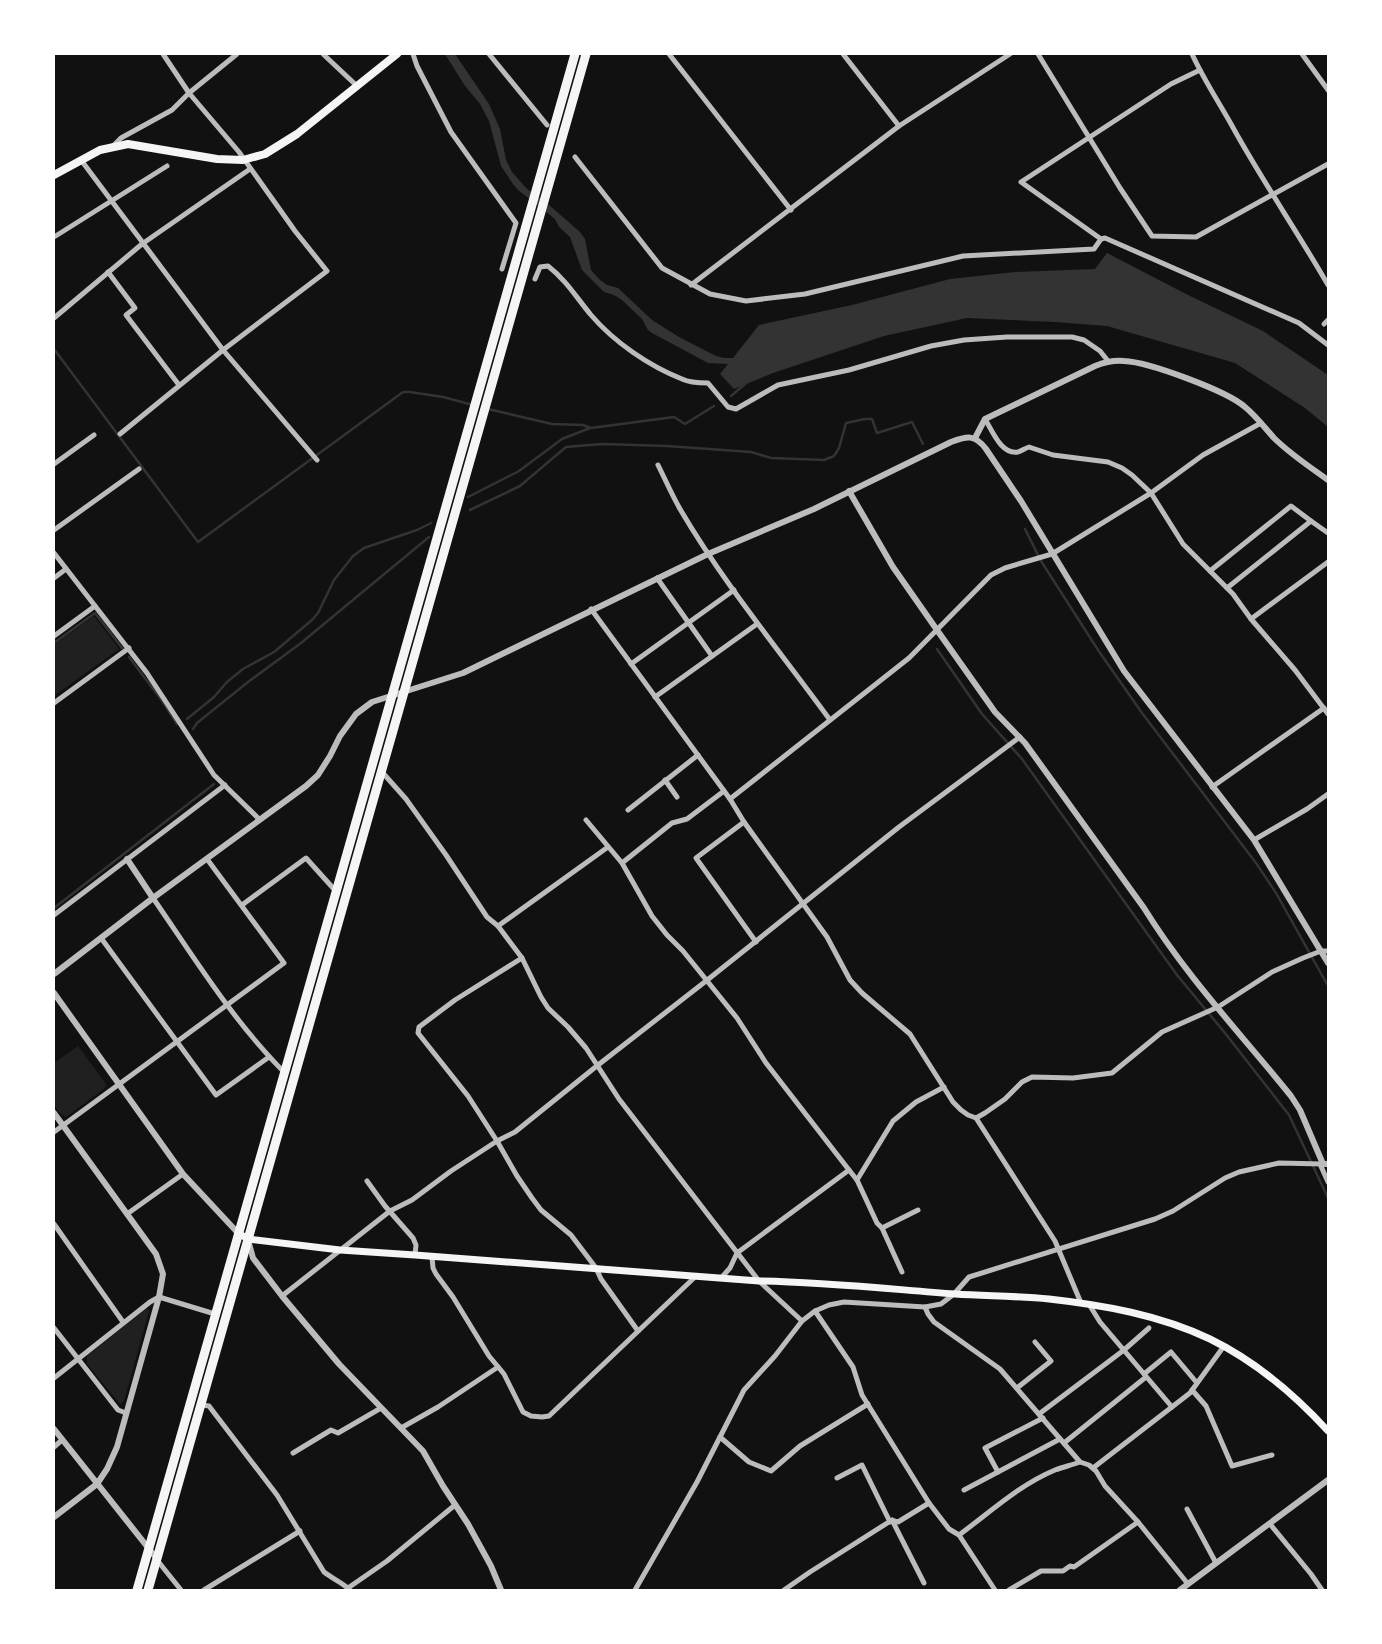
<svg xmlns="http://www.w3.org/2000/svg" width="1382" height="1644" viewBox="0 0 1382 1644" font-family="Cabin,sans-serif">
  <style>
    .green { fill: #202020 }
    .water { fill: #333 }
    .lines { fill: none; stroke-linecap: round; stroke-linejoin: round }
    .stream { stroke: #333; stroke-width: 2.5 }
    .minor { stroke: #bcbcbc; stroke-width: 5 }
    .tertiary { stroke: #bcbcbc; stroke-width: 6 }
    .secondary { stroke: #f5f5f5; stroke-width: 7 }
    .primary { stroke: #f5f5f5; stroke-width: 8 }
    .trunk { stroke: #f5f5f5; stroke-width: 9 }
  </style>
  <rect width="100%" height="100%" fill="#111"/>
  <g class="green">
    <path d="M94,616L119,649L54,696V645Z"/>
    <path d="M78,1046L106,1084L105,1088L66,1117C47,1109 54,1079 54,1063Z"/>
    <path d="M147,1308L149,1311L124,1401L120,1404L87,1364V1356Z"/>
  </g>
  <path class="water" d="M445,54H455L489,104L500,129L506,160L512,172L527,189L549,205L580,232L585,239L591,270L600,280L607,285L618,288L652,320L679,337L716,356L724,358H733L759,325L852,305L950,279L1015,272L1095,269L1107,253L1188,295L1263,331L1328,375V427L1305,408L1235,363L1107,326L1055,322L967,318L884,336L773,373L734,389L720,374L728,364L708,363L652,333L648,330L642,319L622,300L614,295L604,292L582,270L570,237L559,227L555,219L549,214L518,190L513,184L501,166L489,121L480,104L465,86Z"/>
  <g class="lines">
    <g class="stream">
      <path d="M54,349L198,542L403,392H410L443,397L473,405"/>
      <path d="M731,396L745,384"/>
      <path d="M488,409L552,424L583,425L591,428L674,417L685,424L714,406"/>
      <path d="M468,497L519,471L562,439L590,428"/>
      <path d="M470,510L520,486L566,447L602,444L667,446L751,452L771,458L824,460L834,456L839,448L846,423L865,419H872L877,433L912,422L923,444"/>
      <path d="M1025,529L1041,561L1098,650L1142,713L1256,863L1276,893L1328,986"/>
      <path d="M54,643L95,613L122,648"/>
      <path d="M937,649L982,714L1022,759L1177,975L1225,1033L1289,1115L1328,1198"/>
      <path d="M129,657L163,702L177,724"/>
      <path d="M187,719L214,697L227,682L243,669L274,652L312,620L318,613L334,580L353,556L364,548L417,530L431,523"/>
      <path d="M193,729L197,723L248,682L301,643L429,537"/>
      <path d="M54,908L214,784"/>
    </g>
    <g class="minor">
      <path d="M323,54L357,86"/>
      <path d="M413,54L417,66L451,132L516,223L502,269"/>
      <path d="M489,54L547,125"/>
      <path d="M669,54L791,210"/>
      <path d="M843,54L899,126"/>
      <path d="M1038,54L1120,188L1152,236L1196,237L1328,164"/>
      <path d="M1192,54C1203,78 1218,101 1231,124C1261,179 1297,231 1328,285"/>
      <path d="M1302,54L1328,90"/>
      <path d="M113,146L121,138L172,110L189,93L237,54"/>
      <path d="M575,157L662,268L710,294L746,301L805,294L963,256L1094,249L1101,239L1105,238L1299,323L1328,345"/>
      <path d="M81,160L223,350L317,460"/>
      <path d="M54,237L167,166"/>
      <path d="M1101,239L1021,182L1171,84L1200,70"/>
      <path d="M108,272L135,308L126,315L179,385"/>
      <path d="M535,279L540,267L548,266C567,281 576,297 591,315C614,342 649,366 682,379C690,383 700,383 708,383L728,407L736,409L778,385L849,370L931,346L964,340L1007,337H1072L1084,340L1100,351L1108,361"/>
      <path d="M691,285L899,126L1010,54"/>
      <path d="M54,318L142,244L250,169"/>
      <path d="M1324,324L1328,320"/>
      <path d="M985,419C992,430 1001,455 1018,452C1021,451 1026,448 1029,447L1053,455L1108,462L1122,468L1132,475L1151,493L1183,544L1233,594L1251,619L1295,670L1328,714"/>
      <path d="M120,434L223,350L327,271L295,231L239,152L189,93L163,54"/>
      <path d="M54,464L94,435"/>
      <path d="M658,465C665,479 672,495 680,509C724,584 779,650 830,720"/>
      <path d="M54,530L139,469"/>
      <path d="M54,553L147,673L214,775L259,819"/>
      <path d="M1210,571L1291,506L1311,521"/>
      <path d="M54,578L66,569"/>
      <path d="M657,578L712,656"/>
      <path d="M1227,588L1311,521L1328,533"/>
      <path d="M591,609L730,799L744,822L827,937L850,980L862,993L910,1034L953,1102L961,1110L968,1115L976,1118L985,1113L1005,1099L1022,1082L1032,1077L1073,1078L1112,1073L1162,1032L1218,1007L1272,972L1303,958L1321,951H1328"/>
      <path d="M1251,619L1328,562"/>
      <path d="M54,636L95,606"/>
      <path d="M631,664L734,590"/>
      <path d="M655,697L757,624"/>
      <path d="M54,703L129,648"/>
      <path d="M382,772L406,799L446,855L487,917L498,926L522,958L541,997L548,1008L568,1027L586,1048L619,1099L759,1281L802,1321"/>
      <path d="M665,780L677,797"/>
      <path d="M1212,787L1324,708"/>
      <path d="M730,799L909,658L991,575L1005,568L1052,554L1151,493L1203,455L1261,423"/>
      <path d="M628,810L698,755"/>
      <path d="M586,820L622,863L652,916L667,935L683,951L737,1018L766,1063L849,1170L857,1180L877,1223L882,1228L902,1272"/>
      <path d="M744,822L696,858L756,942"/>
      <path d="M1254,840L1307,809L1328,794"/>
      <path d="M622,863L672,823L687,819L724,791"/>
      <path d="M153,898C195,959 233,1021 285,1073"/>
      <path d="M242,905L306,858L333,888L337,889"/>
      <path d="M54,915L225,785"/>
      <path d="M498,926L608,847"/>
      <path d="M101,938L216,1095L269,1057"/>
      <path d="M522,958L455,1000L419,1027L418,1033L468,1096L497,1141L517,1176L532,1198L541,1210L571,1235L596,1268L601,1279L638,1331"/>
      <path d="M976,1118L1055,1241L1081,1303"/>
      <path d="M54,1132L284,963L207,859"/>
      <path d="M1320,1164L1328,1182"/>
      <path d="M857,1180L893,1121L916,1102L944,1087"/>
      <path d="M367,1181L385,1206L413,1238L416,1245L415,1255"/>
      <path d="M127,1214L183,1174"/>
      <path d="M54,1224L123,1322"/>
      <path d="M882,1228L918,1210"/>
      <path d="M432,1257L433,1268L436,1274L453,1297L489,1356L504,1374L523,1412L531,1416L542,1417L549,1416L696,1276"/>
      <path d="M721,1278L730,1268L737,1253L849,1170"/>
      <path d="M282,1296L390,1211L412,1200L451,1171L497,1141L515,1132L598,1065L706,981L899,827L1020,737"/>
      <path d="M1090,1306L1100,1322L1172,1407"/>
      <path d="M925,1307L928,1314L934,1322L1000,1369L1080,1462L1089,1465L1096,1471L1105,1486L1138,1522L1188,1584"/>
      <path d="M815,1311L853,1367L862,1395L929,1503L949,1529L959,1535L995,1590"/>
      <path d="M54,1328L118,1410L126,1413"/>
      <path d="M1144,1374L1171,1352L1197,1383"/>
      <path d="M54,1378L150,1302L159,1297L215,1314"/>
      <path d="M1017,1388L1051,1361L1035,1342"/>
      <path d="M1192,1390L1206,1406L1232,1466L1272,1455"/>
      <path d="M202,1405L209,1406L212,1410L277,1495L324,1572C333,1579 343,1583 350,1590"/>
      <path d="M1039,1414L1124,1350L1149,1328"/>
      <path d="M401,1428L438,1407L498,1367"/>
      <path d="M720,1437L749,1462L771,1471L800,1446L868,1404"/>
      <path d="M1064,1443L1146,1377"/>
      <path d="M54,1447L62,1440"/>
      <path d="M293,1453L331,1430L338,1433L381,1408"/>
      <path d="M1093,1468L1190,1393L1224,1346"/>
      <path d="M998,1472L985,1448L1043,1418"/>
      <path d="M837,1478L862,1465L890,1522"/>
      <path d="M964,1490L1060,1439"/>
      <path d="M1187,1509L1216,1563"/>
      <path d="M892,1520L924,1583"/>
      <path d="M1270,1524L1311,1574L1322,1590"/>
      <path d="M959,1535C989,1513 1019,1485 1055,1470C1063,1467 1072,1465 1080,1462"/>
      <path d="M157,1560L181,1590"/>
      <path d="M348,1588L387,1561L455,1505"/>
      <path d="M204,1590L300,1531"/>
      <path d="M635,1590L697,1482L744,1390L775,1356L802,1321L815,1311L829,1305L844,1302L925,1307L941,1304L954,1294L969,1277L1155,1219L1173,1211L1225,1178L1239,1172L1279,1163L1323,1164"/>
      <path d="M784,1590L810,1572L892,1520L898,1522L929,1503"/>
      <path d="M1009,1590L1041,1571H1063L1070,1566L1074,1567L1138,1522"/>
    </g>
    <g class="tertiary">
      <path d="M975,438L985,419L1095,366C1105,362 1113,360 1124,361C1149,362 1227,391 1245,407C1256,416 1265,428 1274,438C1290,454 1310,467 1328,480"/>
      <path d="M849,491L893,567L937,630L995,712L1025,743L1144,908C1186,976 1241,1034 1291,1096L1300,1110L1323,1164H1328"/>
      <path d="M127,859L153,898"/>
      <path d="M54,974L153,898L306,786L318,775L330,756L340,736L356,714L372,702L463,673L708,554L814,509L951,442C967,436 975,434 986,449L1021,501L1124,671L1254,840L1328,963"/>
      <path d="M54,993L183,1174L238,1233"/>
      <path d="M54,1113L156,1254L163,1274L159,1297L117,1447L107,1469L97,1484L54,1517"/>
      <path d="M248,1240L253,1258L282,1296L339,1364L423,1451L443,1486L468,1524L491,1566L501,1590"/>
      <path d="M54,1429L157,1559"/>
      <path d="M1180,1590L1328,1480"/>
    </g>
    <path class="secondary" d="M238,1233L248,1239L340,1250L415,1255L759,1281C824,1282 889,1289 955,1294C986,1296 1018,1296 1049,1299C1103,1305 1160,1315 1210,1339C1255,1361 1295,1395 1328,1431"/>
    <path class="primary" d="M54,175L100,150L128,144L217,159L243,160L265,154L297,134L397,54"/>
    <g class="trunk">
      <path d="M137,1590L575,54"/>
      <path d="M148,1590L586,54"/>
    </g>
  </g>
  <rect width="1382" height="1644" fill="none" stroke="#ffffff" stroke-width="110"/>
</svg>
